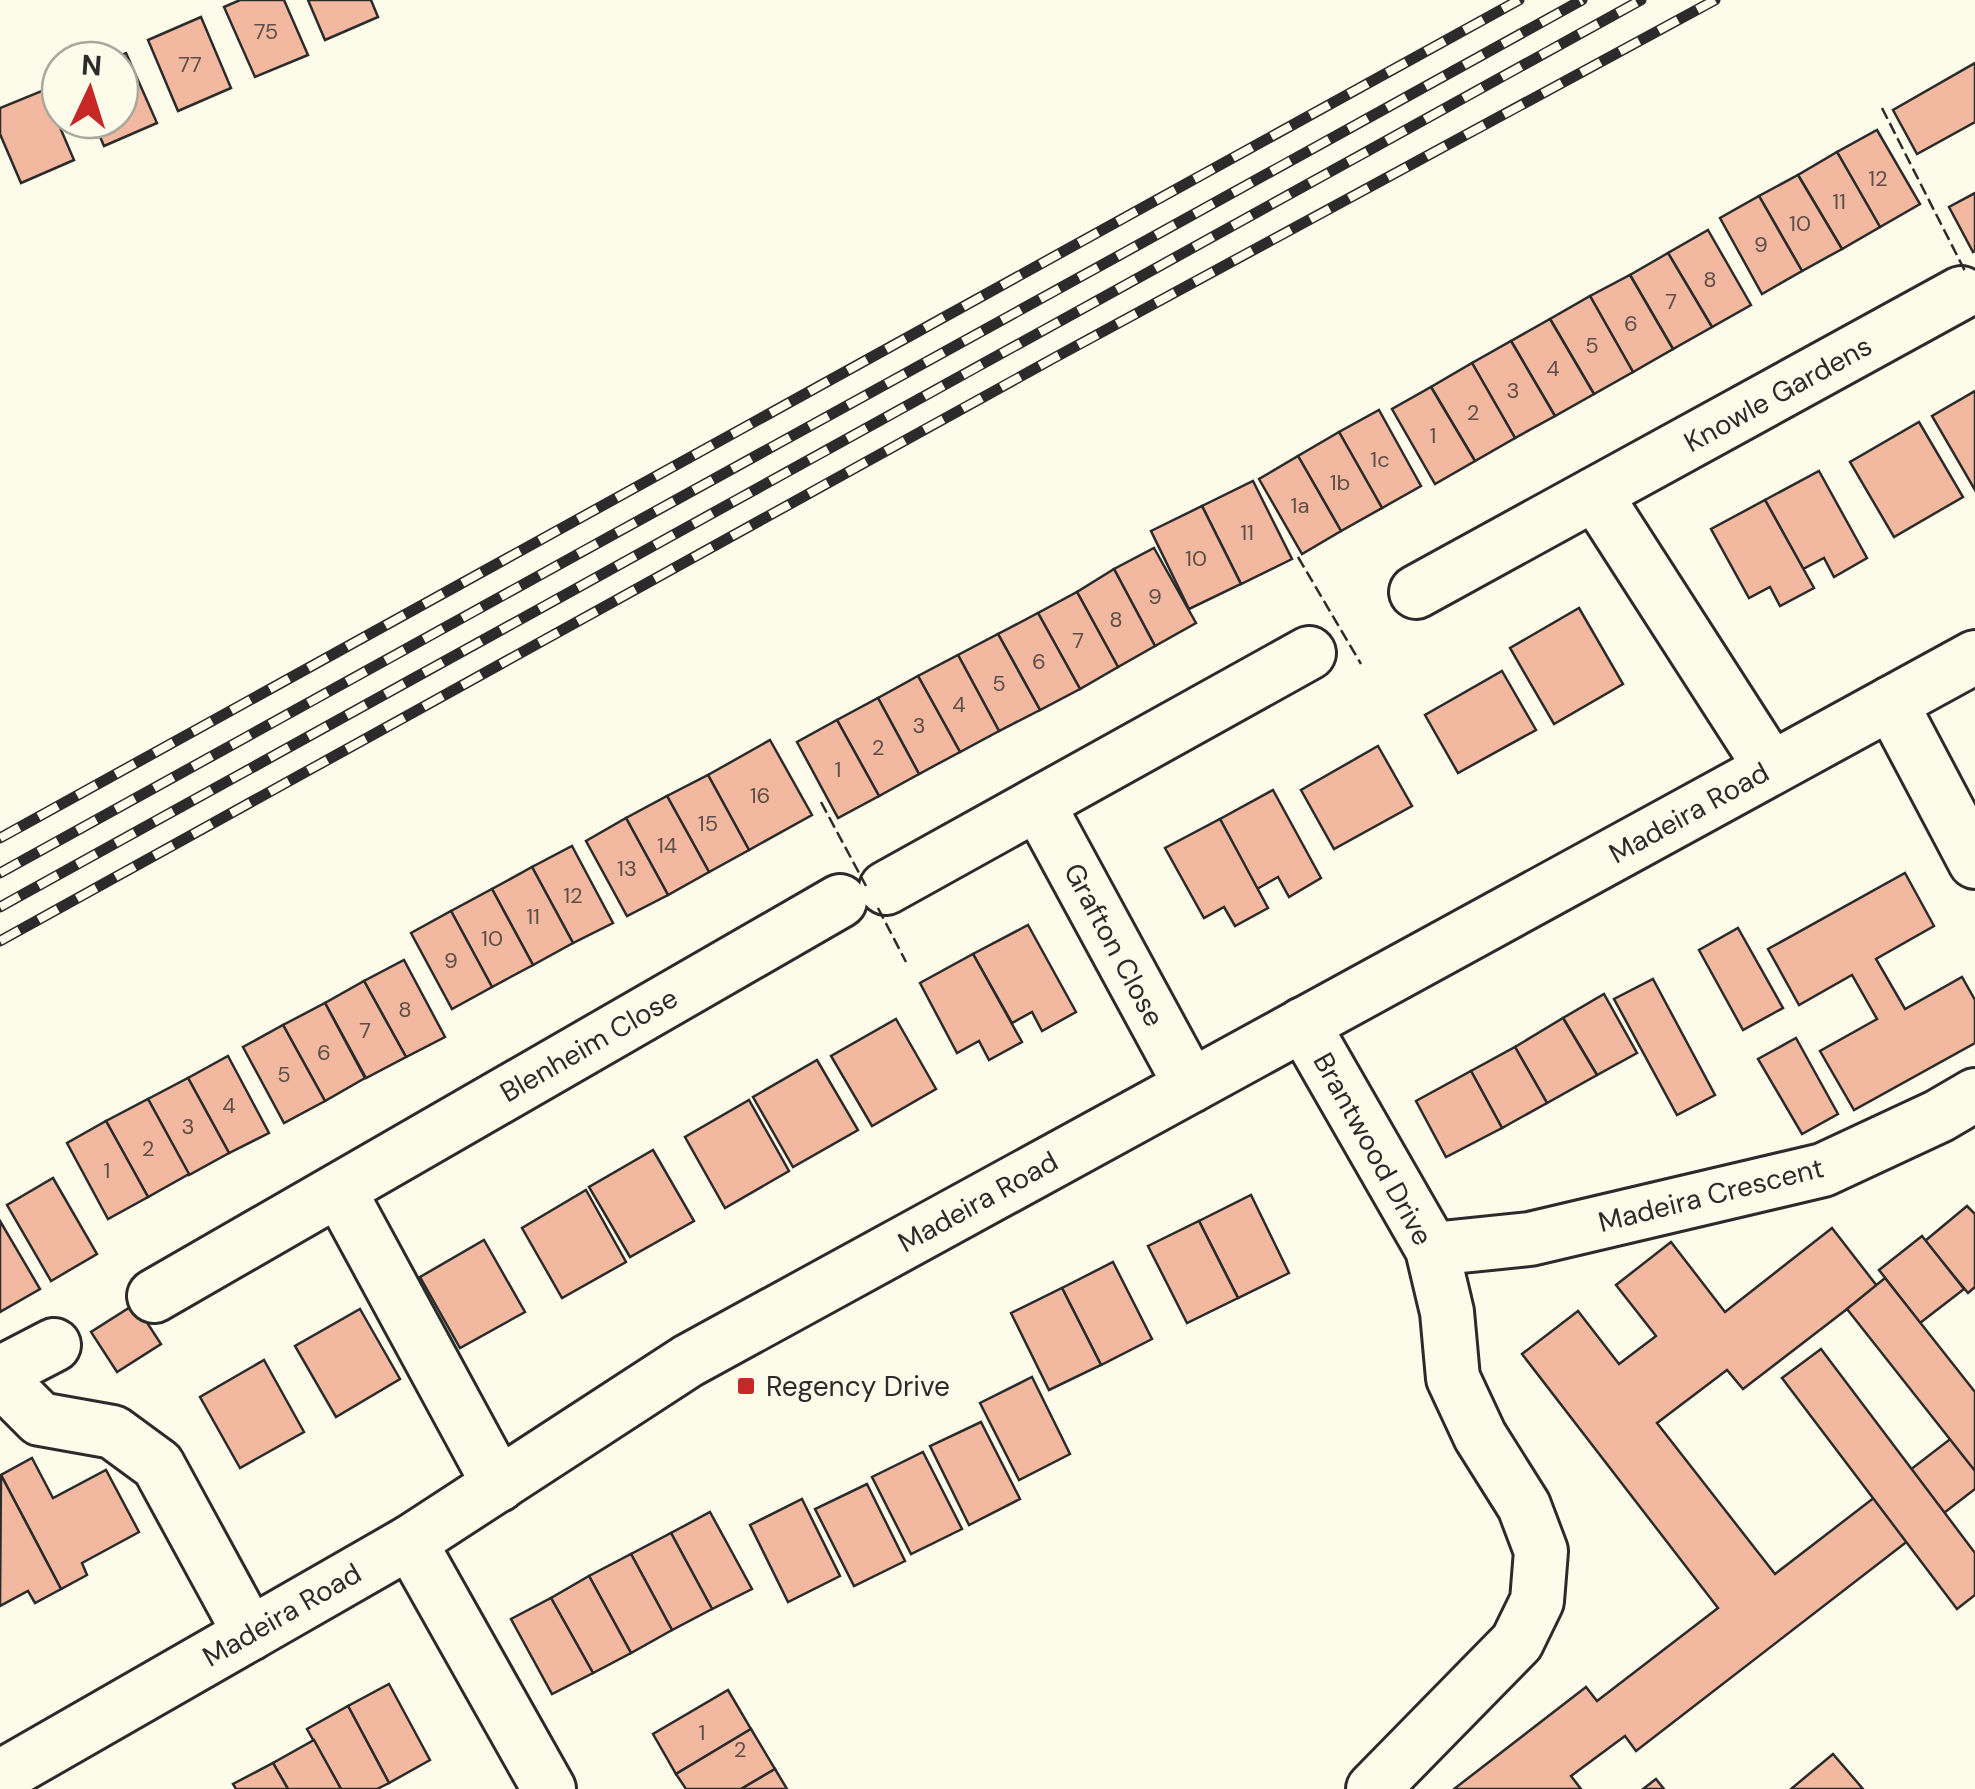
<svg xmlns="http://www.w3.org/2000/svg" width="1975" height="1789" viewBox="0 0 1975 1789" font-family="'DM Sans',sans-serif">
  <style>
    .building { fill: #f2b8a0; stroke: #2b2b2b; stroke-width: 2.5 }
    .lines { fill: none; stroke-linecap: round; stroke-linejoin: round }
    .minor-casing { stroke: #2b2b2b; stroke-width: 58 }
    .minor { stroke: #fdfbea; stroke-width: 52 }
    .rail-casing { stroke: #2b2b2b; stroke-width: 11 }
    .rail { stroke: #fdfbea; stroke-width: 8; stroke-dasharray: 22; stroke-linecap: butt }
    .fence { stroke: #2b2b2b; stroke-width: 2.5; stroke-dasharray: 12 5; stroke-linecap: butt }
    .poi-dot { fill: #c62828; stroke: #fdfbea; stroke-width: 4 }
    .labels { text-anchor: middle; dominant-baseline: central; stroke-width: 8; stroke-linejoin: round; paint-order: stroke }
    .number-label { font-size: 22px; fill: #5d4e48 }
    .street-label { font-size: 28px; fill: #2b2b2b; stroke: #fdfbea }
    .poi-label { font-size: 28px; fill: #2b2b2b; stroke: #fdfbea; text-anchor: start }
  </style>
  <rect width="100%" height="100%" fill="#fdfbea"/>
  <g class="building">
    <path d="M240,0H284L308,55L255,77L224,7Z"/>
    <path d="M308,0H371L378,17L325,40Z"/>
    <path d="M201,17L231,88L178,111L148,40Z"/>
    <path d="M126,53L157,123L104,146L93,120H120V60H109Z"/>
    <path d="M1975,63V122L1917,154L1893,110Z"/>
    <path d="M44,90L74,160L21,183L0,134V108Z"/>
    <path d="M1877,130L1920,204L1880,227L1837,152Z"/>
    <path d="M1837,152L1880,227L1842,249L1798,175Z"/>
    <path d="M1798,175L1842,249L1802,271L1759,196Z"/>
    <path d="M1975,193V251L1973,252L1949,207Z"/>
    <path d="M1759,196L1802,271L1762,294L1720,218Z"/>
    <path d="M1708,230L1751,305L1712,327L1668,253Z"/>
    <path d="M1668,253L1712,327L1673,349L1630,275Z"/>
    <path d="M1630,275L1673,349L1633,372L1590,296Z"/>
    <path d="M1590,296L1633,372L1594,394L1550,319Z"/>
    <path d="M1550,319L1594,394L1555,416L1511,341Z"/>
    <path d="M1511,341L1555,416L1515,438L1472,363Z"/>
    <path d="M1472,363L1515,438L1475,461L1431,387Z"/>
    <path d="M1431,387L1475,461L1435,484L1392,409Z"/>
    <path d="M1975,391V490L1932,416Z"/>
    <path d="M1379,410L1421,486L1382,508L1339,432Z"/>
    <path d="M1919,422L1963,497L1894,537L1850,462Z"/>
    <path d="M1339,432L1382,508L1341,531L1298,456Z"/>
    <path d="M1298,456L1341,531L1302,554L1259,479Z"/>
    <path d="M1819,471L1867,558L1834,577L1824,558L1803,569L1765,500Z"/>
    <path d="M1253,481L1292,559L1241,584L1202,506Z"/>
    <path d="M1765,500L1814,588L1780,606L1770,587L1749,598L1711,529Z"/>
    <path d="M1202,506L1241,584L1189,609L1151,531Z"/>
    <path d="M1154,548L1196,623L1155,646L1114,569Z"/>
    <path d="M1114,569L1155,646L1118,667L1077,592Z"/>
    <path d="M1077,592L1118,667L1080,689L1038,613Z"/>
    <path d="M1579,608L1623,684L1554,724L1510,648Z"/>
    <path d="M1038,613L1080,689L1040,710L998,634Z"/>
    <path d="M998,634L1040,710L999,731L958,655Z"/>
    <path d="M958,655L999,731L960,752L918,676Z"/>
    <path d="M1502,671L1536,730L1458,773L1425,715Z"/>
    <path d="M918,676L960,752L919,774L878,698Z"/>
    <path d="M878,698L919,774L879,796L837,720Z"/>
    <path d="M837,720L879,796L838,818L797,742Z"/>
    <path d="M770,740L812,815L749,850L708,775Z"/>
    <path d="M1378,746L1412,806L1334,849L1301,790Z"/>
    <path d="M708,775L749,850L709,872L667,796Z"/>
    <path d="M1273,790L1321,878L1289,897L1278,877L1257,889L1220,819Z"/>
    <path d="M667,796L709,872L668,895L626,818Z"/>
    <path d="M626,818L668,895L627,916L586,841Z"/>
    <path d="M1220,819L1268,908L1235,926L1224,907L1204,918L1165,848Z"/>
    <path d="M572,846L613,923L573,943L532,867Z"/>
    <path d="M532,867L573,943L533,965L492,889Z"/>
    <path d="M1905,873L1934,926L1876,959L1905,1009L1962,977L1975,1000V1043L1854,1110L1820,1051L1877,1019L1852,975L1799,1005L1768,949Z"/>
    <path d="M492,889L533,965L492,987L451,911Z"/>
    <path d="M451,911L492,987L452,1009L411,933Z"/>
    <path d="M1028,925L1076,1012L1042,1031L1032,1012L1012,1023L973,954Z"/>
    <path d="M1738,928L1783,1008L1743,1030L1699,950Z"/>
    <path d="M973,954L1022,1042L989,1060L979,1041L957,1053L920,983Z"/>
    <path d="M404,960L445,1037L406,1057L364,981Z"/>
    <path d="M1653,979L1715,1095L1677,1115L1614,999Z"/>
    <path d="M364,981L406,1057L366,1078L325,1003Z"/>
    <path d="M1604,994L1637,1053L1597,1075L1563,1018Z"/>
    <path d="M325,1003L365,1078L325,1101L283,1025Z"/>
    <path d="M1563,1018L1597,1075L1547,1103L1515,1047Z"/>
    <path d="M896,1019L936,1089L872,1126L831,1056Z"/>
    <path d="M283,1025L325,1101L284,1123L243,1047Z"/>
    <path d="M1796,1038L1838,1114L1802,1134L1758,1059Z"/>
    <path d="M1515,1047L1547,1103L1502,1128L1471,1071Z"/>
    <path d="M228,1056L269,1133L229,1153L188,1078Z"/>
    <path d="M817,1060L858,1130L793,1167L753,1097Z"/>
    <path d="M1471,1071L1502,1128L1446,1157L1416,1101Z"/>
    <path d="M188,1078L229,1153L189,1175L148,1099Z"/>
    <path d="M148,1099L189,1174L148,1197L106,1121Z"/>
    <path d="M749,1100L789,1171L725,1208L685,1137Z"/>
    <path d="M106,1121L148,1197L108,1219L67,1143Z"/>
    <path d="M653,1150L694,1221L630,1257L589,1187Z"/>
    <path d="M53,1178L97,1254L51,1281L7,1205Z"/>
    <path d="M586,1190L626,1262L562,1298L522,1228Z"/>
    <path d="M1251,1195L1289,1273L1238,1298L1199,1221Z"/>
    <path d="M1967,1206L1975,1214V1287L1968,1293L1925,1241Z"/>
    <path d="M0,1221L40,1289L0,1312Z"/>
    <path d="M1199,1221L1238,1298L1187,1323L1148,1246Z"/>
    <path d="M1832,1228L1877,1286L1743,1389L1727,1370L1657,1423L1775,1574L1975,1420V1489L1636,1751L1625,1736L1571,1776L1581,1789H1454L1586,1687L1597,1701L1718,1608L1522,1354L1578,1311L1619,1364L1656,1336L1616,1285L1671,1242L1725,1312Z"/>
    <path d="M1922,1236L1964,1289L1920,1323L1879,1270Z"/>
    <path d="M484,1240L525,1312L460,1348L420,1277Z"/>
    <path d="M1113,1262L1152,1339L1101,1365L1062,1288Z"/>
    <path d="M1885,1278L1975,1392V1471L1847,1309Z"/>
    <path d="M1062,1288L1101,1365L1049,1390L1011,1313Z"/>
    <path d="M135,1304L161,1344L117,1372L91,1332Z"/>
    <path d="M360,1309L400,1379L336,1417L295,1346Z"/>
    <path d="M1821,1349L1975,1553V1595L1957,1609L1782,1378Z"/>
    <path d="M264,1360L304,1432L240,1468L200,1397Z"/>
    <path d="M1032,1377L1070,1454L1019,1480L980,1403Z"/>
    <path d="M981,1422L1020,1499L969,1525L930,1446Z"/>
    <path d="M923,1452L962,1529L911,1554L872,1477Z"/>
    <path d="M32,1458L53,1498L106,1470L139,1532L82,1563L87,1575L61,1589L1,1475Z"/>
    <path d="M1,1475L61,1589L35,1603L28,1591L0,1606Z"/>
    <path d="M867,1484L905,1561L854,1586L815,1509Z"/>
    <path d="M802,1499L840,1576L788,1602L750,1525Z"/>
    <path d="M710,1512L752,1589L712,1609L671,1533Z"/>
    <path d="M671,1533L712,1609L672,1630L631,1554Z"/>
    <path d="M631,1554L672,1630L631,1653L589,1576Z"/>
    <path d="M589,1576L631,1653L593,1673L551,1598Z"/>
    <path d="M551,1598L593,1673L552,1694L511,1619Z"/>
    <path d="M389,1684L430,1760L389,1783L348,1706Z"/>
    <path d="M728,1690L751,1729L676,1774L653,1734Z"/>
    <path d="M348,1706L389,1783L377,1789H341L307,1729Z"/>
    <path d="M751,1729L775,1769L741,1789H686L676,1774Z"/>
    <path d="M314,1740L341,1789H288L273,1763Z"/>
    <path d="M1833,1754L1863,1789H1791Z"/>
    <path d="M273,1763L288,1789H236L233,1784Z"/>
    <path d="M775,1769L787,1789H741Z"/>
    <path d="M1656,1779L1664,1789H1643Z"/>
  </g>
  <g class="lines">
    <g class="minor-casing">
      <g id="minor">
        <path d="M1595,494L1771,768"/>
        <path d="M1416,592L1961,293"/>
        <path d="M1891,703L1975,862"/>
        <path d="M1038,804L1191,1086"/>
        <path d="M886,888L1309,653"/>
        <path d="M1303,1024L1432,1249L1447,1312L1453,1378L1480,1436L1524,1506L1541,1551L1537,1601L1517,1642L1373,1789"/>
        <path d="M339,1190L499,1485"/>
        <path d="M1432,1249L1530,1239L1823,1170L1939,1116L1975,1095"/>
        <path d="M154,1296L840,901"/>
        <path d="M0,1373L54,1345"/>
        <path d="M0,1379L40,1419L113,1432L158,1465L250,1634"/>
        <path d="M410,1542L549,1789"/>
        <path d="M0,1777L410,1542L688,1361L1975,657"/>
      </g>
    </g>
    <use href="#minor" class="minor"/>
    <g class="rail-casing">
      <g id="rail">
        <path d="M0,838L1519,0"/>
        <path d="M0,873L1582,0"/>
        <path d="M0,907L1641,0"/>
        <path d="M0,941L1054,358L1715,0"/>
      </g>
    </g>
    <use href="#rail" class="rail"/>
    <g class="fence">
      <path d="M1882,108L1966,273"/>
      <path d="M1298,557L1361,664"/>
      <path d="M821,802L866,886"/>
      <path d="M878,908L906,962"/>
    </g>
  </g>
  <rect class="poi-dot" x="736" y="1376" width="20" height="20" rx="5"/>
  <g class="labels">
    <g class="number-label">
      <text x="266" y="31">75</text>
      <text x="190" y="64">77</text>
      <text x="1878" y="178">12</text>
      <text x="1839" y="201">11</text>
      <text x="1800" y="223">10</text>
      <text x="1761" y="244">9</text>
      <text x="1710" y="279">8</text>
      <text x="1671" y="301">7</text>
      <text x="1631" y="323">6</text>
      <text x="1592" y="345">5</text>
      <text x="1553" y="368">4</text>
      <text x="1513" y="390">3</text>
      <text x="1473" y="412">2</text>
      <text x="1433" y="435">1</text>
      <text x="1380" y="459">1c</text>
      <text x="1340" y="482">1b</text>
      <text x="1300" y="505">1a</text>
      <text x="1247" y="532">11</text>
      <text x="1196" y="558">10</text>
      <text x="1155" y="596">9</text>
      <text x="1116" y="619">8</text>
      <text x="1078" y="640">7</text>
      <text x="1039" y="661">6</text>
      <text x="999" y="683">5</text>
      <text x="959" y="704">4</text>
      <text x="919" y="725">3</text>
      <text x="878" y="747">2</text>
      <text x="838" y="769">1</text>
      <text x="760" y="795">16</text>
      <text x="708" y="823">15</text>
      <text x="667" y="845">14</text>
      <text x="627" y="868">13</text>
      <text x="573" y="895">12</text>
      <text x="533" y="916">11</text>
      <text x="492" y="938">10</text>
      <text x="451" y="960">9</text>
      <text x="405" y="1009">8</text>
      <text x="365" y="1030">7</text>
      <text x="324" y="1052">6</text>
      <text x="284" y="1074">5</text>
      <text x="229" y="1105">4</text>
      <text x="188" y="1126">3</text>
      <text x="148" y="1148">2</text>
      <text x="107" y="1170">1</text>
      <text x="702" y="1732">1</text>
      <text x="740" y="1749">2</text>
    </g>
    <g class="street-label">
      <text transform="translate(1778 394) rotate(-29)">Knowle Gardens</text>
      <text transform="translate(1689 813) rotate(-29)">Madeira Road</text>
      <text transform="translate(1114 945) rotate(62)">Grafton Close</text>
      <text transform="translate(589 1045) rotate(-30)">Blenheim Close</text>
      <text transform="translate(1373 1149) rotate(61)">Brantwood Drive</text>
      <text transform="translate(1711 1195) rotate(-14)">Madeira Crescent</text>
      <text transform="translate(978 1202) rotate(-29)">Madeira Road</text>
      <text transform="translate(282 1615) rotate(-30)">Madeira Road</text>
    </g>
    <g class="poi-label">
      <text x="766" y="1386">Regency Drive</text>
    </g>
  </g>
  <g transform="translate(90 90) rotate(4)"><circle r="48" fill="#fdfbea" stroke="#a9a89e" stroke-width="2.5"/>
  <path d="M0-8L18 38L0 25L-18 38Z" fill="#c62828"/>
  <text y="-15" font-size="28" font-weight="bold" text-anchor="middle" fill="#2b2b2b">N</text>
  </g>
</svg>
